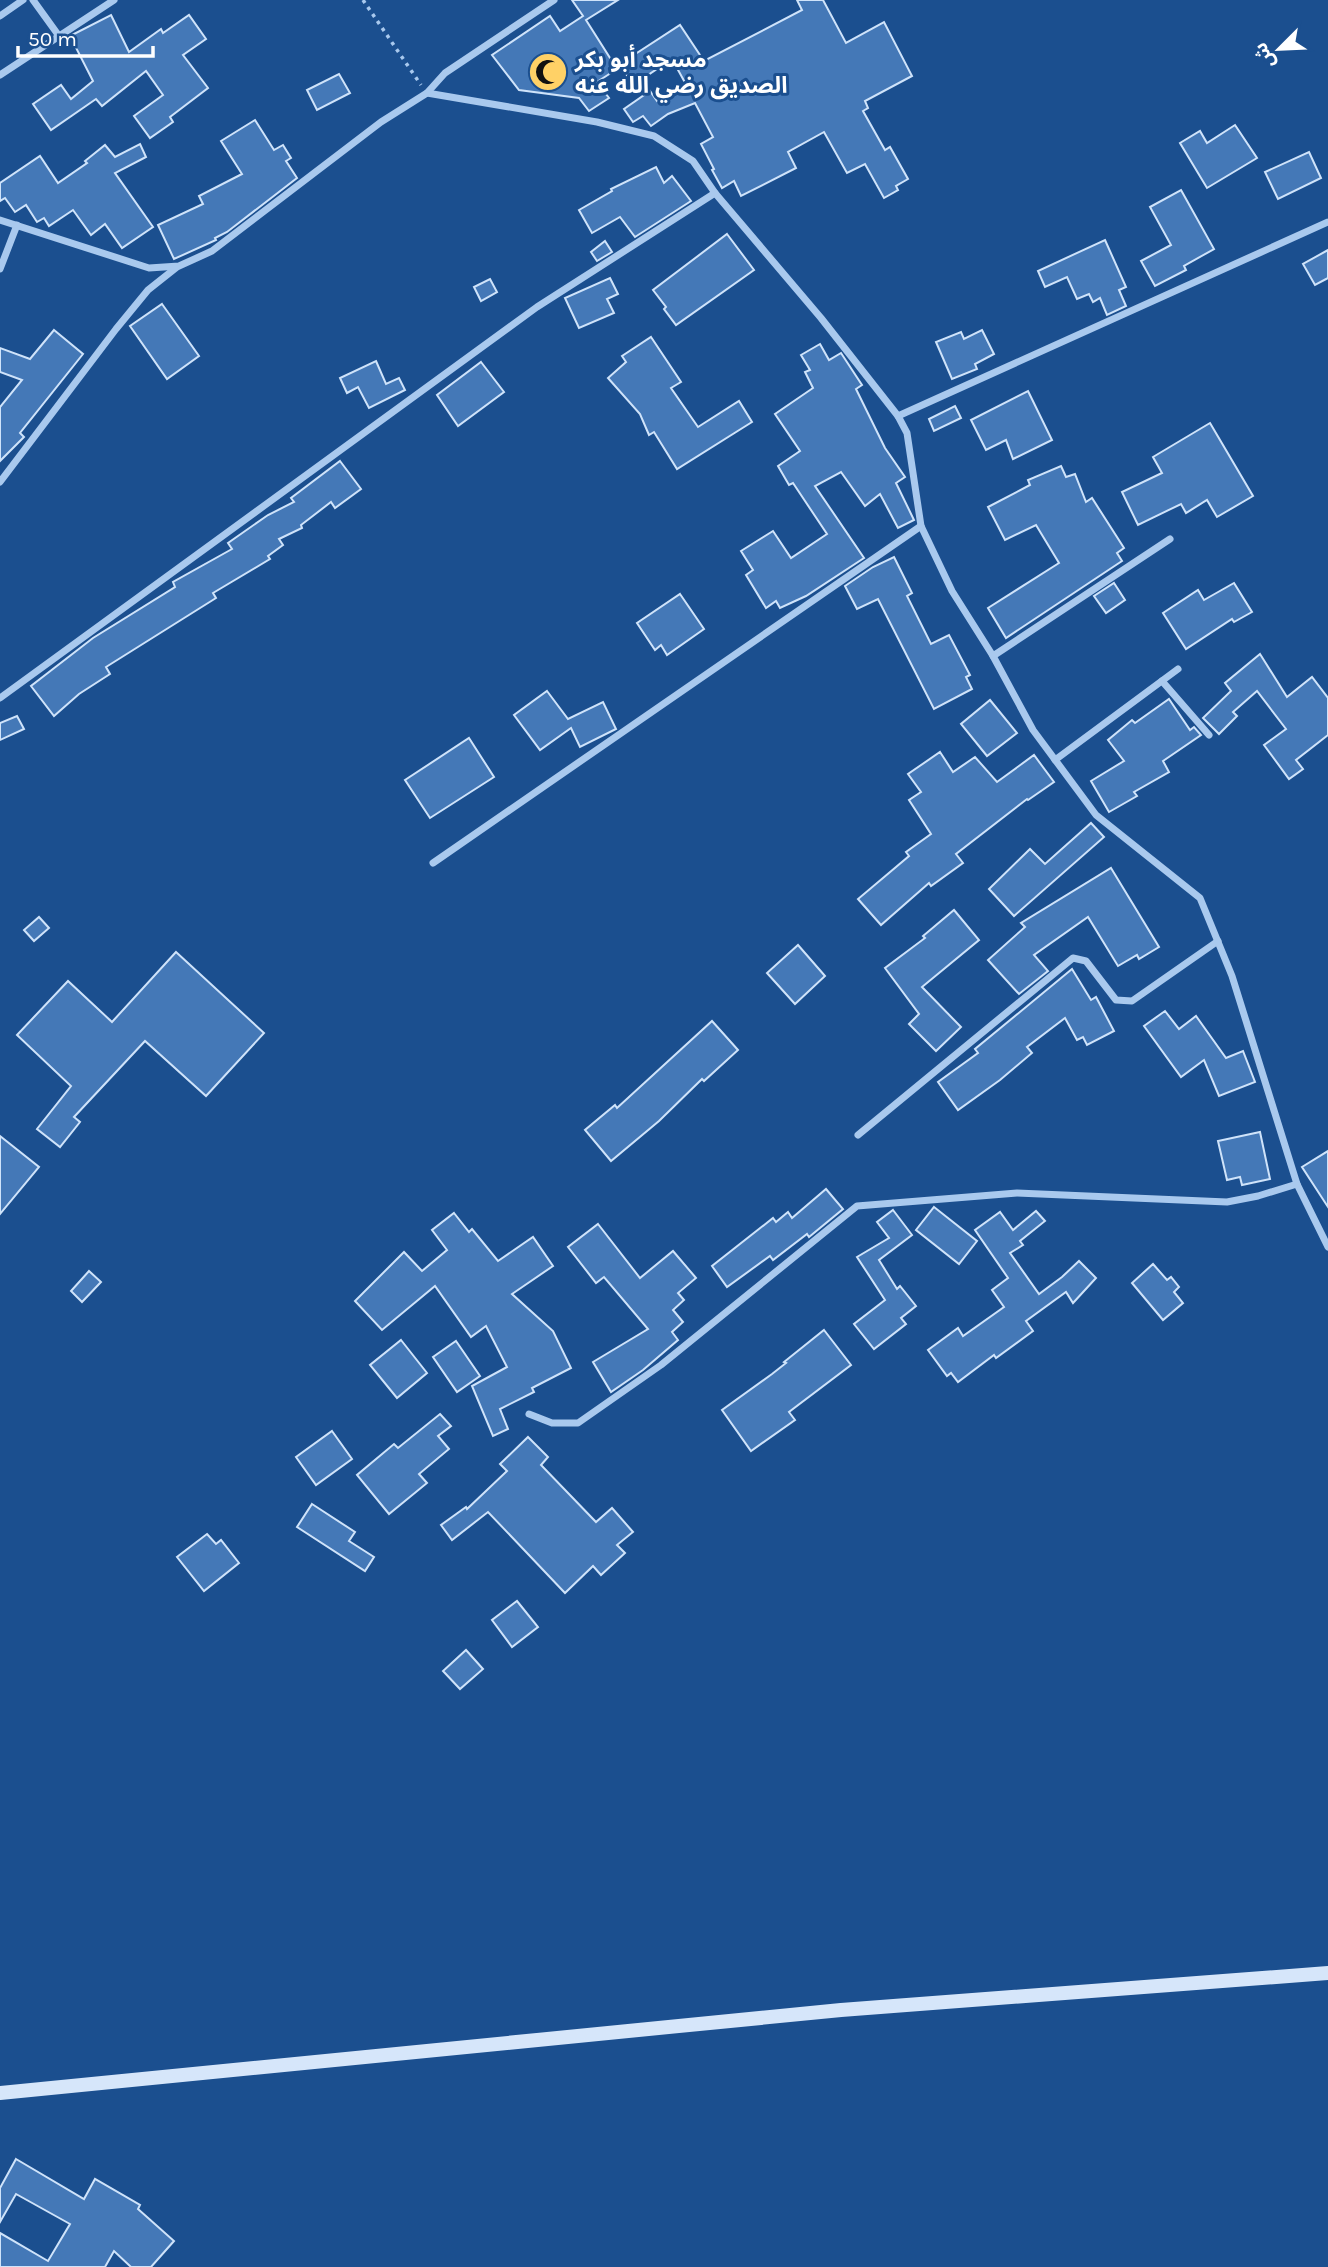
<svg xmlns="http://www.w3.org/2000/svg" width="1328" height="2267" viewBox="0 0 1328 2267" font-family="Karla,'Noto Sans Arabic',sans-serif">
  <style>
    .building { fill: #4478b7; stroke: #cfe3fa; stroke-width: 2 }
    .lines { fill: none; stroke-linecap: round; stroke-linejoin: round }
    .path { stroke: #a9c9ee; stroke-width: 3.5; stroke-dasharray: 3.5 5; stroke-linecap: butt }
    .street { stroke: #a9c9ee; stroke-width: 7 }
    .secondary { stroke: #d6e6fa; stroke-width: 14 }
    .labels { text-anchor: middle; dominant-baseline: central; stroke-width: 6; stroke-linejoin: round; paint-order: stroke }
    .poi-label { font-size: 23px; font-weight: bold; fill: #fff; stroke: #1b4f8f; text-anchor: start }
  </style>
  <rect width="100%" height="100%" fill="#1b4f8f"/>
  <g class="building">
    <path d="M572,0H618L586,20L617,69L597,82L609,98L589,111L579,98L519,90L492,55L550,16L560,31L583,16Z"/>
    <path d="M797,0H823L846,43L884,22L912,76L865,101L868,108L863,111L885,150L890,147L908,179L896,186L898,190L884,198L865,164L847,173L824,132L788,152L796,168L741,196L734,181L722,188L712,170L714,169L701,144L713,137L695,103L668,114L651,126L643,116L633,122L624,109L650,91L657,101L688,88L672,59L633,85L620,64L680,25L704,61L802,10Z"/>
    <path d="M111,15L129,52L161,29L163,33L189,15L206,39L183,55L208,88L170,117L173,122L150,138L134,116L163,95L146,71L102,106L96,99L51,130L33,104L61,85L71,99L93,81L70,36Z"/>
    <path d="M339,74L350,93L317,110L307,90Z"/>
    <path d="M255,120L274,150L283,145L291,158L286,161L297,178L227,232L215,238L216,240L174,259L158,225L203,204L199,196L242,174L221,141Z"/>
    <path d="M1235,125L1257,158L1207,188L1180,143L1200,131L1207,143Z"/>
    <path d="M140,144L146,157L115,173L153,227L122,248L105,224L91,235L73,210L49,226L44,218L37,222L26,205L15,212L5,198L0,201V183L40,156L58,183L87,163L85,161L105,145L115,157Z"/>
    <path d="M1309,152L1321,178L1278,199L1265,172Z"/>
    <path d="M656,167L664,183L672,176L691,201L635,237L620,217L592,233L579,210L612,191L611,189Z"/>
    <path d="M1181,190L1214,249L1184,266L1186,270L1155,286L1141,261L1171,245L1150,207Z"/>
    <path d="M727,234L754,270L676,325L664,309L666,307L653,290Z"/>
    <path d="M1105,240L1126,287L1119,290L1126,306L1107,315L1100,298L1093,302L1089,294L1077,299L1067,277L1045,287L1038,271Z"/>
    <path d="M605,241L612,252L597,261L591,252Z"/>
    <path d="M1328,250V278L1315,285L1303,264Z"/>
    <path d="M610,278L618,294L607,299L614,313L579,328L565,298Z"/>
    <path d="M490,279L497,292L481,301L474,287Z"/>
    <path d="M162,304L199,356L167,379L130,326Z"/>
    <path d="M54,330L83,354L20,433L24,437L0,461V407L22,380L0,372V348L30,359Z"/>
    <path d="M982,330L994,354L975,364L977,369L952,379L936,342L961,332L964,339Z"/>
    <path d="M651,337L681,382L671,388L698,427L739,401L752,422L677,469L654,432L649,435L640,414L608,378L626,362L622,356Z"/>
    <path d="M820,344L829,360L841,353L862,385L856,389L885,448L905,477L896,483L914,520L898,528L880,494L865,506L841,472L815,486L864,558L806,596L780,608L776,601L766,608L746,575L753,570L741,551L773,531L791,558L827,534L793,483L789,485L778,466L800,451L775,414L813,388L805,372L810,370L801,355Z"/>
    <path d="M376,361L386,384L399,378L405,390L369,408L358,387L347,393L340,378Z"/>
    <path d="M481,362L504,392L458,426L437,395Z"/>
    <path d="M1028,391L1052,440L1013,459L1006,440L986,450L971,420Z"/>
    <path d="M955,406L961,418L934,431L929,419Z"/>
    <path d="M1210,423L1253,496L1217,517L1207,500L1186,513L1181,504L1138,525L1122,492L1162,473L1153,457Z"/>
    <path d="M340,461L361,489L335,508L331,502L301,525L302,528L279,539L283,545L268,556L270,559L213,593L216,598L106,667L110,674L79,694L54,716L31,686L93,638L175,587L173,582L232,549L228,543L268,515L294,502L291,498Z"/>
    <path d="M1061,466L1066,477L1075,474L1086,502L1092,498L1124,548L1117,553L1122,561L1006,638L988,608L1059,563L1036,525L1005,540L988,507L1030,485L1028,480Z"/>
    <path d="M894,557L912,593L907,596L931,644L949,635L970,675L966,677L972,689L934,709L878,599L857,609L845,586L873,567Z"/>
    <path d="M1114,583L1125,600L1106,613L1094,596Z"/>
    <path d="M1234,583L1252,612L1234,622L1232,619L1186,649L1163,613L1198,590L1204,600Z"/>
    <path d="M680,594L704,629L667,655L661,645L655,650L637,623Z"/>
    <path d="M1260,654L1287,697L1312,677L1328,698V735L1296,760L1303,769L1289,779L1264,745L1286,729L1257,691L1233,712L1237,716L1219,734L1203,718L1231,691L1225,683Z"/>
    <path d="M547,691L568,719L603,702L616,729L580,747L571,728L540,750L514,715Z"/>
    <path d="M1169,699L1190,730L1194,727L1201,735L1163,761L1169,772L1134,792L1137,796L1109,812L1091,781L1124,761L1108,740L1132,720L1135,723Z"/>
    <path d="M990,700L1017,733L987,756L961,724Z"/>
    <path d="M17,716L24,729L0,740V723Z"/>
    <path d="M469,738L494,777L430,818L405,780Z"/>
    <path d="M940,752L953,772L975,757L997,782L1034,755L1054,782L1028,800L1027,799L956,854L963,863L931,886L929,883L881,925L858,899L909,856L906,852L931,834L909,800L921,792L908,774Z"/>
    <path d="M1091,823L1104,837L1014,916L989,889L1030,849L1045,864Z"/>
    <path d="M1111,868L1159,947L1139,959L1137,955L1118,966L1088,917L1034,955L1048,971L1019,994L988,960L1025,927L1021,923Z"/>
    <path d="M954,910L979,940L922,987L961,1027L936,1051L909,1024L919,1014L885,968L925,938L923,936Z"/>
    <path d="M39,917L49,928L34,941L24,930Z"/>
    <path d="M798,945L825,976L795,1004L767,973Z"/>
    <path d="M176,952L264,1033L206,1096L145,1041L74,1117L80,1122L60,1147L37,1129L71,1086L17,1035L68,981L112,1022Z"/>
    <path d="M1072,969L1091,1000L1096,997L1114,1031L1087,1045L1083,1037L1077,1040L1065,1018L1027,1047L1032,1053L1000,1080L958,1110L938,1082L978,1053L975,1049Z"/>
    <path d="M1165,1011L1179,1029L1196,1016L1226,1058L1243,1051L1255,1082L1219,1096L1204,1060L1181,1077L1144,1026Z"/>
    <path d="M712,1021L738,1050L704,1081L702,1079L659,1121L611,1161L585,1130L615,1105L617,1108Z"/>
    <path d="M1260,1132L1270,1179L1242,1185L1240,1177L1227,1180L1218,1141Z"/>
    <path d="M0,1136L39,1167L0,1214Z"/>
    <path d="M1328,1151V1207L1302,1167Z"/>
    <path d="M826,1189L843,1209L809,1237L807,1234L773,1260L770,1256L727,1287L712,1266L773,1218L776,1222L788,1212L792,1218Z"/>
    <path d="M934,1207L977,1241L959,1264L916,1230Z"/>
    <path d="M893,1210L912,1235L879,1260L897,1289L900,1286L916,1306L901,1318L906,1324L874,1349L854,1324L885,1300L857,1257L889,1238L877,1222Z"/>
    <path d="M1036,1211L1045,1221L1020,1241L1023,1245L1010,1253L1039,1294L1062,1277L1079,1261L1096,1278L1073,1303L1066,1292L1026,1321L1033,1331L996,1358L994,1355L958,1382L951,1373L947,1376L928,1350L958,1328L963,1336L1004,1307L992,1290L1008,1278L975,1230L1000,1212L1013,1230Z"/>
    <path d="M454,1213L469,1232L472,1229L498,1261L533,1237L553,1266L512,1294L553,1331L571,1368L532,1388L534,1392L500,1409L508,1429L493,1436L472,1386L507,1367L486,1326L471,1337L435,1286L382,1330L355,1301L404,1252L422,1271L447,1250L432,1230Z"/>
    <path d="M598,1224L640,1278L673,1251L696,1278L678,1293L684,1300L673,1310L683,1322L672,1332L678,1340L643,1370L611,1392L593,1362L648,1329L604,1277L596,1283L568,1247Z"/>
    <path d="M1153,1264L1167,1280L1171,1277L1179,1287L1174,1292L1183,1303L1163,1320L1132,1283Z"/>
    <path d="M89,1271L101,1282L82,1302L71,1291Z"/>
    <path d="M824,1330L851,1365L789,1412L795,1420L751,1451L722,1410L772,1374L786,1363L784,1362Z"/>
    <path d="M401,1340L427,1373L397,1398L370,1365Z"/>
    <path d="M456,1341L480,1376L457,1392L433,1357Z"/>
    <path d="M440,1414L451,1426L438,1436L449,1449L419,1474L427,1483L389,1514L357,1475L394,1444L398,1448Z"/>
    <path d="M332,1431L352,1459L316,1485L296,1457Z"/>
    <path d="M528,1437L548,1457L541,1465L596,1522L612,1508L633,1532L617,1545L625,1553L601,1575L593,1566L565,1593L488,1512L452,1540L441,1525L466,1507L467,1509L507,1471L500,1464Z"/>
    <path d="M312,1504L355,1532L349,1541L374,1557L365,1571L297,1527Z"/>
    <path d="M207,1534L216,1544L221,1540L239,1563L204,1591L177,1557Z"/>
    <path d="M517,1601L538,1627L512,1647L492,1620Z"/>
    <path d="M466,1650L483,1669L460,1689L443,1671Z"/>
    <path d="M16,2159L84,2199L95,2179L140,2205L138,2209L174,2241L151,2267H131L114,2251L105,2267H0V2233L48,2261L70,2224L16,2194L0,2222V2188Z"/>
  </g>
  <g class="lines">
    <path class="path" d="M363,0L421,85"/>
    <g class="street">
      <path d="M33,0L59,36"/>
      <path d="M0,16L23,0"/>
      <path d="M0,75L114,0"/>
      <path d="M427,93L445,73L554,0"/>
      <path d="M0,220L149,268L179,266L212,251L381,122L427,93L597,122L654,136L693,161L715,193L821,318L898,416L907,433L921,526L952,591L993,656L1033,730L1096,815L1200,898L1232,976L1297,1184L1328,1247"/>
      <path d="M0,269L17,225"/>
      <path d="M898,416L1328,222"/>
      <path d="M0,482L116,329L148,290L177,267"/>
      <path d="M993,656L1170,539"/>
      <path d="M1162,681L1209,735"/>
      <path d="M0,698L537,307L715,193"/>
      <path d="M1055,760L1178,669"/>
      <path d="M433,863L921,526"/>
      <path d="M858,1135L1073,958L1086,961L1116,1000L1132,1001L1218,941"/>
      <path d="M529,1414L552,1423H578L661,1365L857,1206L1017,1193L1227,1202L1258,1196L1297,1184"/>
    </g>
    <path class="secondary" d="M0,2093L841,2010L1328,1973"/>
  </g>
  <defs>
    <g id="mosque-disc" transform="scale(2.0125)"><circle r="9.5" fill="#ffd166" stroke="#1b4f8f"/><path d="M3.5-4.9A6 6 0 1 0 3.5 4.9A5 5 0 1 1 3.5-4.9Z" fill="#111"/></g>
  </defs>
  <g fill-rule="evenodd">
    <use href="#mosque-disc" x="548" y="72"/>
  </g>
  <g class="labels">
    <g class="poi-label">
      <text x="575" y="59">مسجد أبو بكر<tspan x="575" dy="26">الصديق رضي الله عنه</tspan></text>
    </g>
  </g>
  <g transform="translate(1279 49) rotate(246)" stroke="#1b4f8f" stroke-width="5" paint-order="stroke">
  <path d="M0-5L12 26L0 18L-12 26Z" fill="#ffffff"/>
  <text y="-10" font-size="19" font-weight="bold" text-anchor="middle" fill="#ffffff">ش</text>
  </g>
  <path d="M18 46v10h135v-10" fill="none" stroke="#ffffff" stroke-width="3.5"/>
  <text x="28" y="46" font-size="21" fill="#ffffff" stroke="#1b4f8f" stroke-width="5" paint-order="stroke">50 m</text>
</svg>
